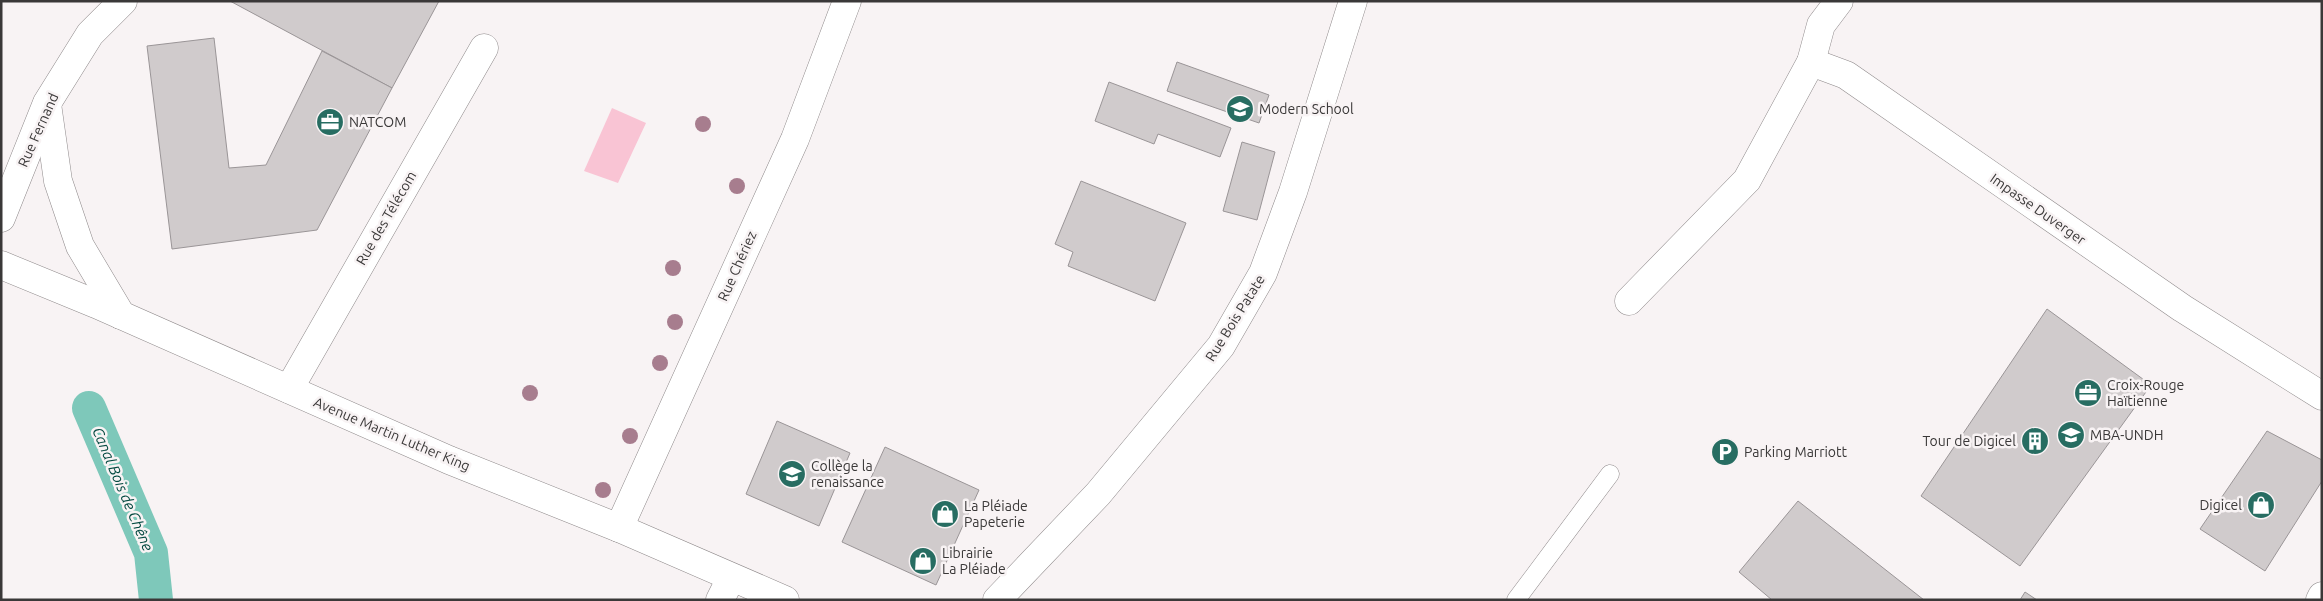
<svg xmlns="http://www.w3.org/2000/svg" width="2323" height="601" viewBox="0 0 2323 601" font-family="Ubuntu,sans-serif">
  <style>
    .green { fill: #f9c4d4 }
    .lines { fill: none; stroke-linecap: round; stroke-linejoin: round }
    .canal { stroke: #7ec8ba; stroke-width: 34 }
    .building { fill: #d0cbcc; stroke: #9a9597 }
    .lane-casing { stroke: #8e898a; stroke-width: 19 }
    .street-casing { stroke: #8e898a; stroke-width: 29 }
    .secondary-casing { stroke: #8e898a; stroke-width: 29 }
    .lane { stroke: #fff; stroke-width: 18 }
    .street { stroke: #fff; stroke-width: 28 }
    .secondary { stroke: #fff; stroke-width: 28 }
    .tree { fill: #a77d8e }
    .labels { text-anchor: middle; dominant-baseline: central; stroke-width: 5; stroke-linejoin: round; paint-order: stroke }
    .poi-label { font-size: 14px; fill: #3a3838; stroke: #f8f3f4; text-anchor: start }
    .street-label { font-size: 14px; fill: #3a3838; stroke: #f8f3f4 }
    .water-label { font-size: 15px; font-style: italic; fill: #044a41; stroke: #f8f3f4 }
  </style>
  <rect width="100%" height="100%" fill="#f8f3f4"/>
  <path class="green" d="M612,108L646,123L618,183L584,171Z"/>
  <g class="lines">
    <path class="canal" d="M89,408L151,553L156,600"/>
  </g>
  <g class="building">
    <path d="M230,1H439L392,88Z"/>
    <path d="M214,38L229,168L266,165L322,51L392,88L317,230L172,249L147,46Z"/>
    <path d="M1177,62L1269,95L1259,123L1167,91Z"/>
    <path d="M1109,82L1231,128L1220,157L1158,134L1154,144L1095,121Z"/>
    <path d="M1242,142L1275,152L1257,220L1223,211Z"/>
    <path d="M1081,181L1186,223L1155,301L1068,266L1073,252L1055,244Z"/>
    <path d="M2047,309L2151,385L2020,566L1921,496Z"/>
    <path d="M777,421L850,453L819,526L746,494Z"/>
    <path d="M2267,431L2322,460V481L2265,571L2200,529Z"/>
    <path d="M885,447L979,490L936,585L842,542Z"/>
    <path d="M1798,501L1924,600H1772L1739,572Z"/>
    <path d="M2025,592L2037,600H2020Z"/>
  </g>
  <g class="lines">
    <g class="lane-casing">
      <path id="lane" d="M1516,600L1610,474"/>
    </g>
    <g class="street-casing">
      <g id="street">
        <path d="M1811,62L1846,75L2182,308L2322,396"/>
        <path d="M1629,301L1747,180L1811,62L1821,25L1839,1"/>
        <path d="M289,389L484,48"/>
        <path d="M619,528L795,139L847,1"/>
        <path d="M720,600L731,578"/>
        <path d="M2320,600L2322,596"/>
      </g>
    </g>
    <g class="secondary-casing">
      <g id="secondary">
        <path d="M47,104L58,181L80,246L121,315"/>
        <path d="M1,218L47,103L90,34L123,1"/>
        <path d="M1,265L96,304L449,460L619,528L785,600"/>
        <path d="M997,600L1098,494L1221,346L1263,273L1293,192L1353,1"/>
      </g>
    </g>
    <use href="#lane" class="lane"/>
    <use href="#street" class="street"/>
    <use href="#secondary" class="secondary"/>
  </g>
  <g class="tree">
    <circle cx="703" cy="124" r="8"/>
    <circle cx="737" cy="186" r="8"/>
    <circle cx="673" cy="268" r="8"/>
    <circle cx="675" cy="322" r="8"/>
    <circle cx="660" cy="363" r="8"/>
    <circle cx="530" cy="393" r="8"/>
    <circle cx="630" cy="436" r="8"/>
    <circle cx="603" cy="490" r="8"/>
  </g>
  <defs>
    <g id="university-disc" transform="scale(1.4375)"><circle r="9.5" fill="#276d62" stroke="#f8f3f4"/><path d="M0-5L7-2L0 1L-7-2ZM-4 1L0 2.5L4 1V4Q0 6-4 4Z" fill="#fff"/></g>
    <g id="office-disc" transform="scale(1.4375)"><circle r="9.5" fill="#276d62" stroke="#f8f3f4"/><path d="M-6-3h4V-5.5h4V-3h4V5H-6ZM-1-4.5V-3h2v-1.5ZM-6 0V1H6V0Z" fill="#fff"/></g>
    <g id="building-disc" transform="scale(1.4375)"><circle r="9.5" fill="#276d62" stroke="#f8f3f4"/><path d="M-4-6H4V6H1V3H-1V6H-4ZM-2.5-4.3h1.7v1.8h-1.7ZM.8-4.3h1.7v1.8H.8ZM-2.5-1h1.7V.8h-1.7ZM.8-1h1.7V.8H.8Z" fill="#fff"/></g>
    <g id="parking-disc" transform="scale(1.4375)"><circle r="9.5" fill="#276d62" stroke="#f8f3f4"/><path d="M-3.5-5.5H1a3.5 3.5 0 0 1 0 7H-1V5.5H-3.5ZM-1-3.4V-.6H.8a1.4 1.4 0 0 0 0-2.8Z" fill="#fff"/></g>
    <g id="school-disc" transform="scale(1.4375)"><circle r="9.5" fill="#276d62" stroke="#f8f3f4"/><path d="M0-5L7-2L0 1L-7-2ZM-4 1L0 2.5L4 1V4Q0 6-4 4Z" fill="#fff"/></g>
    <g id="shop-disc" transform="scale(1.4375)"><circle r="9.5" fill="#276d62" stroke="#f8f3f4"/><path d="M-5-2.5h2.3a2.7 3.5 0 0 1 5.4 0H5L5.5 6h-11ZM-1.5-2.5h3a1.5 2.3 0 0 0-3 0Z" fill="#fff"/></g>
  </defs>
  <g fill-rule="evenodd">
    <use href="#university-disc" x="1240" y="109"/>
    <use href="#office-disc" x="330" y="122"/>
    <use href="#office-disc" x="2088" y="393"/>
    <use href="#university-disc" x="2071" y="435"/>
    <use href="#building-disc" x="2035" y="441"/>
    <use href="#parking-disc" x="1725" y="452"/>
    <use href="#school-disc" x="792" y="474"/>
    <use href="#shop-disc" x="2261" y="505"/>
    <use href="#shop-disc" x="945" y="514"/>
    <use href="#shop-disc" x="923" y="561"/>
  </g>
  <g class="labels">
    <g class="poi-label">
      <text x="1259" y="109">Modern School</text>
      <text x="349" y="122">NATCOM</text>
      <text x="2107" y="385">Croix-Rouge<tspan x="2107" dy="16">Haïtienne</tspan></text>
      <text x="2090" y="435">MBA-UNDH</text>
      <text x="2016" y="441" text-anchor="end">Tour de Digicel</text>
      <text x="1744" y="452">Parking Marriott</text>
      <text x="811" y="466">Collège la<tspan x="811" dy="16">renaissance</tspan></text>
      <text x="2242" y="505" text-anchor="end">Digicel</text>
      <text x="964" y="506">La Pléiade<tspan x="964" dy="16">Papeterie</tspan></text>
      <text x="942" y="553">Librairie<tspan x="942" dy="16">La Pléiade</tspan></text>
    </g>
    <g class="street-label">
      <text transform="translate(38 130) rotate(-66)">Rue Fernand</text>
      <text transform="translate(2038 209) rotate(35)">Impasse Duverger</text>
      <text transform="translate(386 218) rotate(-60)">Rue des Télécom</text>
      <text transform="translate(737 266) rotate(-66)">Rue Chériez</text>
      <text transform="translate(1235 318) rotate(-58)">Rue Bois Patate</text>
      <text transform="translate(392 434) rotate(23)">Avenue Martin Luther King</text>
    </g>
    <g class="water-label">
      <text transform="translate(123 489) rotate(67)">Canal Bois de Chêne</text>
    </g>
  </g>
  <rect width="2323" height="601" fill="none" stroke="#3a3838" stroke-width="5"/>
</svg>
